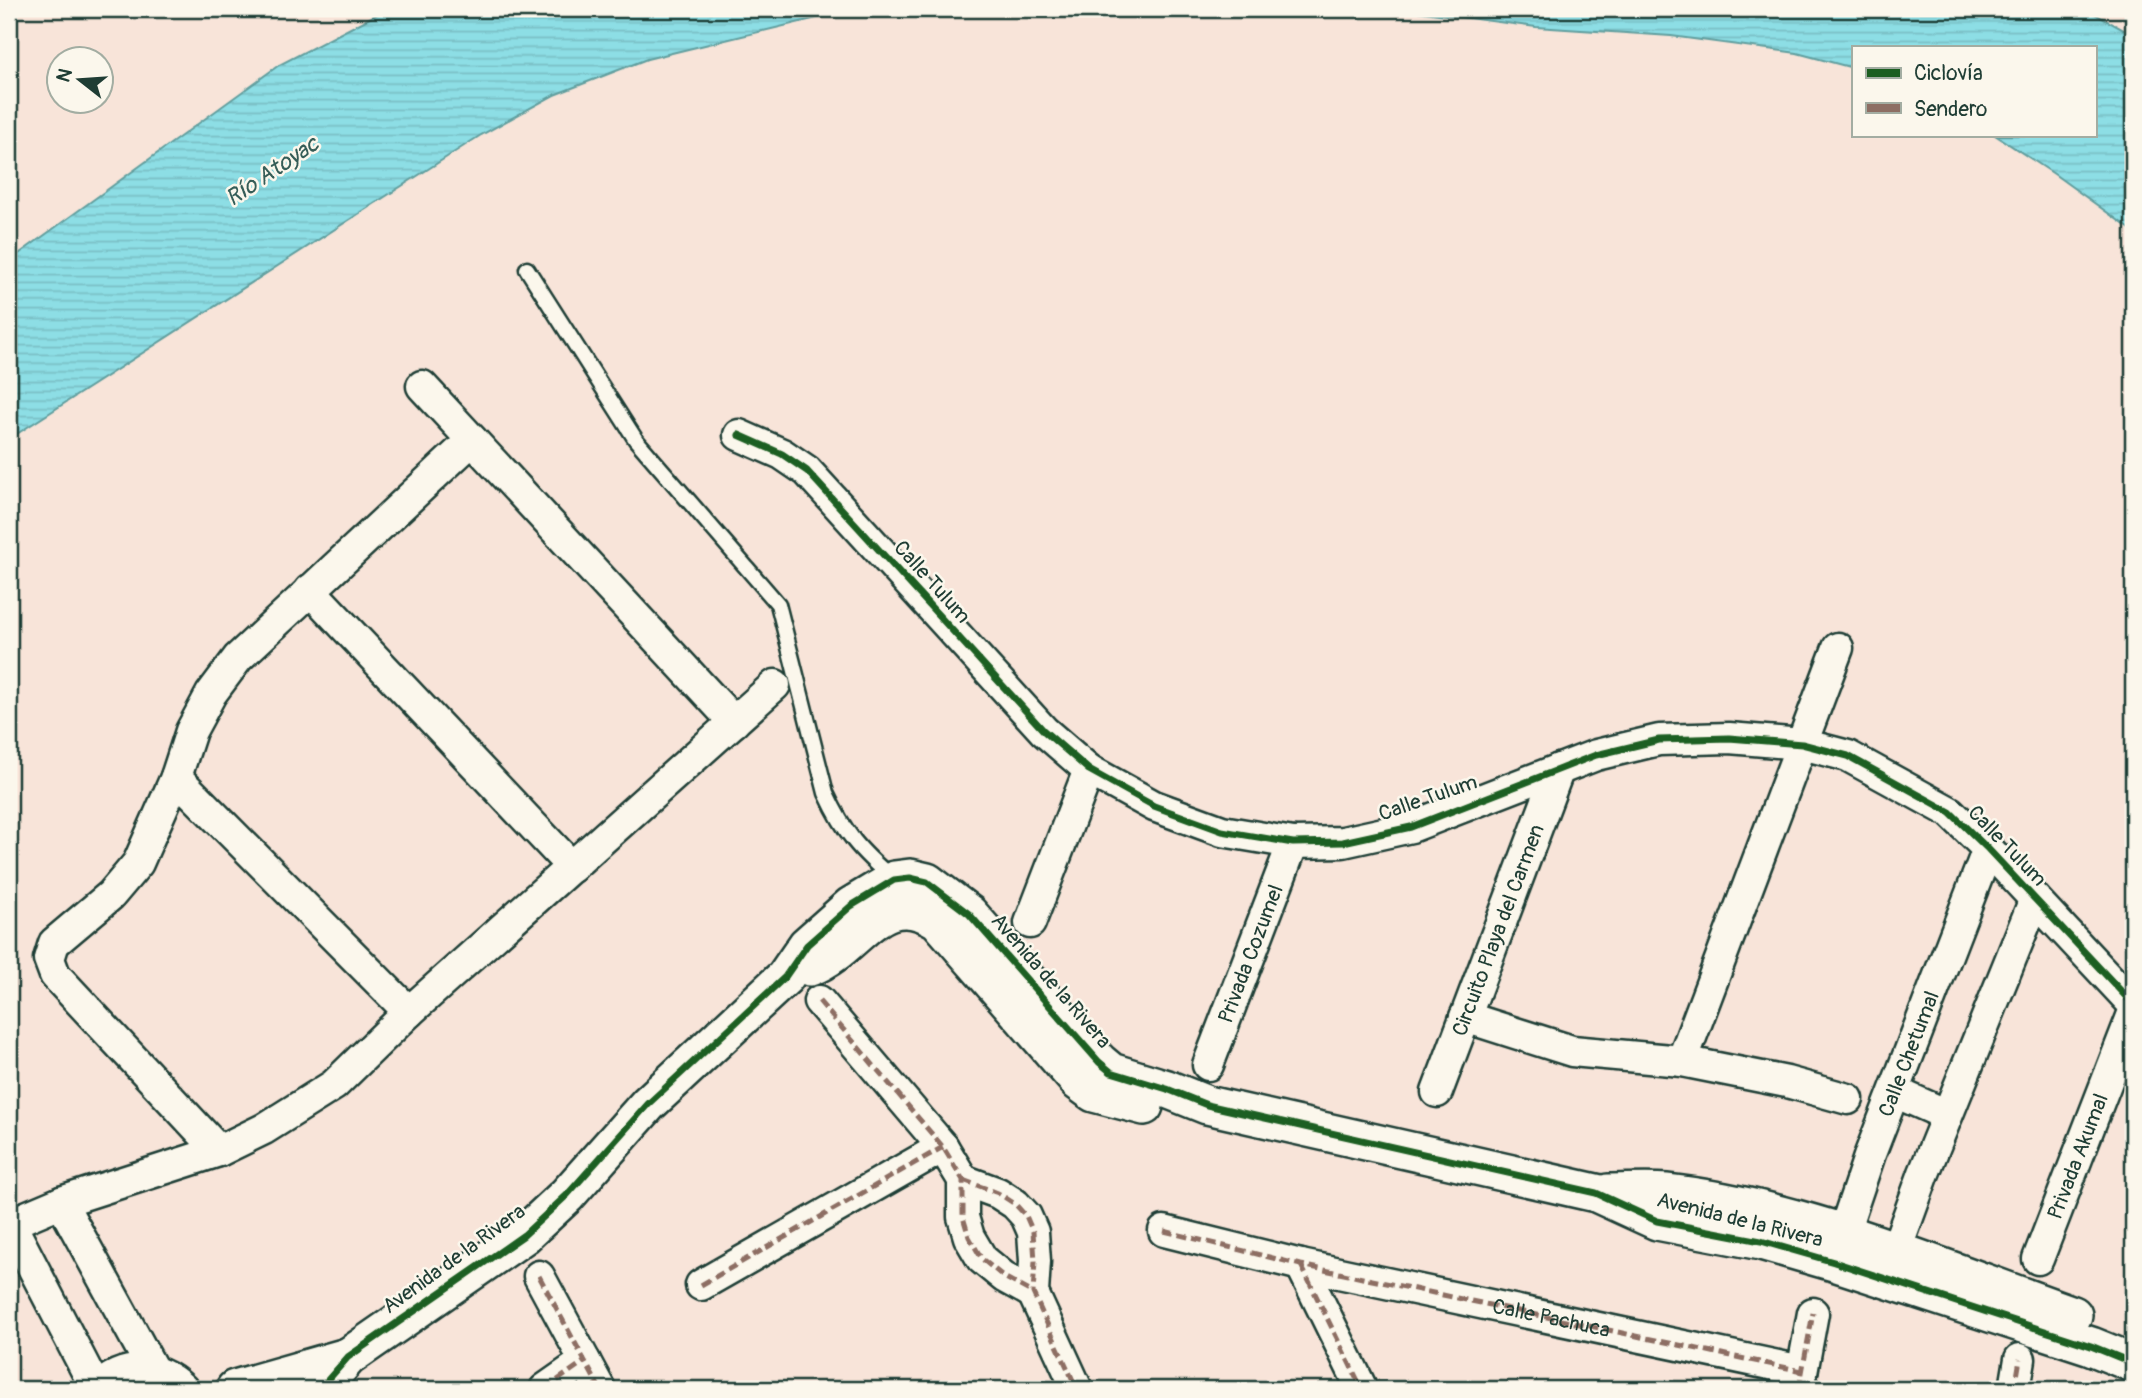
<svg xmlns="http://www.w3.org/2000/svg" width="2142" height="1398" viewBox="0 0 2142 1398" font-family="Pangolin,sans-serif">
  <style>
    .water { fill: url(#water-rules); stroke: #619e9e; stroke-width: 2 }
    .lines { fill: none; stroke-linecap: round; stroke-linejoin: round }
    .service-casing { stroke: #1f3d34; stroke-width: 19 }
    .minor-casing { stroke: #1f3d34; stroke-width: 35 }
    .tertiary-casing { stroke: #1f3d34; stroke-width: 42 }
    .service { stroke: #fbf7ec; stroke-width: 14 }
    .minor { stroke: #fbf7ec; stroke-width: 30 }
    .tertiary { stroke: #fbf7ec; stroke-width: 37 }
    .quiet { stroke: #8d6e63; stroke-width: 5; stroke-dasharray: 10 5; stroke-linecap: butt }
    .cycleway-casing { stroke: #fbf7ec; stroke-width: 11 }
    .cycleway { stroke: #1b5e20; stroke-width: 7 }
    .labels { text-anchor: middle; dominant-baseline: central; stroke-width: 5; stroke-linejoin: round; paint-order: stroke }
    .street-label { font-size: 21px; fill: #1f3d34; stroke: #fbf7ec }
    .water-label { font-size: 23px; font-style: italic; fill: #355d57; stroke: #fbf7ec }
  </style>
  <defs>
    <pattern id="water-rules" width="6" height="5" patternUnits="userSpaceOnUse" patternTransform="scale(1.75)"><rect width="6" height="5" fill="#8ddee5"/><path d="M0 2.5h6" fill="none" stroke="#79bfc5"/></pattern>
  </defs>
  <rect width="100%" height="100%" fill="#f8e4d9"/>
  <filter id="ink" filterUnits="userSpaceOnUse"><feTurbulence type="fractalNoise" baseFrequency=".0143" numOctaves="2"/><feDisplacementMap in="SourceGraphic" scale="14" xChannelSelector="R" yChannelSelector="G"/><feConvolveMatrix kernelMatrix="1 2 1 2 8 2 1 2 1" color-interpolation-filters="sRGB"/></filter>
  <g filter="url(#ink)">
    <g class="water">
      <path d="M387,9H854L647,59L554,95L481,135L9,439V261L279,65Z"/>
      <path d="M1401,9H2086L2133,35V231L2054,174L1995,135H2095V47H1853V68L1797,53L1671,36L1536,27Z"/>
    </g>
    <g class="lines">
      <g class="service-casing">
        <path id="service" d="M527,269L636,440L778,604L826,793C845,834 859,850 893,879"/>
      </g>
      <g class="minor-casing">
        <g id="minor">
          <path d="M422,386L734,722"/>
          <path d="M739,435L782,454L807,471L1044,731L1089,770L1154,806L1222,831L1293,843L1343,842L1411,827L1596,755L1659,740L1729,738L1802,744L1848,756L1950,812L1988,849L2133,1004"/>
          <path d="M310,590L572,867"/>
          <path d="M176,777L409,1012"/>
          <path d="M1030,923L1089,770"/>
          <path d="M819,1001L943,1147L963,1180V1217L969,1237L982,1259L1004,1277L1033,1293"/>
          <path d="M1465,1017L1572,1051L1682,1061L1787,1082L1848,1099"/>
          <path d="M1682,1061L1838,648"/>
          <path id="s1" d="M1208,1065L1293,843"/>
          <path id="s2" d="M1437,1092L1559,769"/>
          <path d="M1895,1092L1947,1115"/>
          <path d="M219,1151L55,975L49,959L54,943L111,895L138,863L176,777L191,731L211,694L238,658L472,440"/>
          <path d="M963,1180L998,1193L1015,1204L1026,1216L1033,1232L1035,1261L1033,1293L1077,1389"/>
          <path d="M61,1202L154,1372"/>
          <path d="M10,1223L96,1389"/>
          <path d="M9,1224L61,1202L219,1151L264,1129L334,1085L409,1012L775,685"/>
          <path d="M1164,1231L1301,1265L1802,1371"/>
          <path id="s3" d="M1836,1255L1870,1154L1988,849"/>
          <path id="s4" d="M2038,1259L2133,1014"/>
          <path d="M1301,1265L1362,1389"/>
          <path d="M1888,1272L1924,1173L2035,899"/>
          <path d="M539,1276L600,1389"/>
          <path d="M701,1285L943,1147"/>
          <path d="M96,1389C124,1364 155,1363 183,1389"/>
          <path d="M545,1389L585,1361"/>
          <path d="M1799,1389L1813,1313"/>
          <path d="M2015,1389L2020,1359"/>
        </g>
      </g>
      <g class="tertiary-casing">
        <g id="tertiary">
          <path d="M810,967C860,948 879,883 938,920L1079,1082L1094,1093L1144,1106"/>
          <path d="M1608,1193C1627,1193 1647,1191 1666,1193C1803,1208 1943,1269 2073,1315"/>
          <path d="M235,1389L347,1357"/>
          <path d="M320,1389L348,1357L524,1235L567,1195L648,1104L785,977L807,945L851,906L894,880L910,878L927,882L969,914L1099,1062L1111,1072L1167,1089L1207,1105L1596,1193L1657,1221L1761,1241L1834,1262L2091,1346L2133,1363"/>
        </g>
      </g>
      <use href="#service" class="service"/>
      <use href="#minor" class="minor"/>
      <use href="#tertiary" class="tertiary"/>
      <g class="quiet">
        <path d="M819,1001L943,1147L963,1180V1217L969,1237L982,1259L1004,1277L1033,1293"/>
        <path d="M963,1180L998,1193L1015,1204L1026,1216L1033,1232L1035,1261L1033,1293L1077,1389"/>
        <path id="s5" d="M1164,1231L1301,1265L1802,1371"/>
        <path d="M1301,1265L1362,1389"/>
        <path d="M539,1276L600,1389"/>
        <path d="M701,1285L943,1147"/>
        <path d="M545,1389L585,1361"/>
        <path d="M1799,1389L1813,1313"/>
        <path d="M2015,1389L2020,1359"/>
      </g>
      <g class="cycleway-casing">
        <g id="cycleway">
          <path d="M739,435L782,454L807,471L1044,731L1089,770L1154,806L1222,831L1293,843L1343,842L1411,827L1596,755L1659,740L1729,738L1802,744L1848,756L1950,812L1988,849L2133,1004"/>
          <path d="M320,1389L348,1357L524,1235L567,1195L648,1104L785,977L807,945L851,906L894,880L910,878L927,882L969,914L1099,1062L1111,1072L1167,1089L1207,1105L1596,1193L1657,1221L1761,1241L1834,1262L2091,1346L2133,1363"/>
        </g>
      </g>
      <use href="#cycleway" class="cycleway"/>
    </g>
  </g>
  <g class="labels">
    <g class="street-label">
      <text transform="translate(932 582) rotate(48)">Calle Tulum</text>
      <text transform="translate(1428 798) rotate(-19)">Calle Tulum</text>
      <text transform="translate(2007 846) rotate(46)">Calle Tulum</text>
      <text stroke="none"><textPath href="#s2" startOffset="173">Circuito Playa del Carmen</textPath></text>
      <text stroke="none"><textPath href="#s1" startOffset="119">Privada Cozumel</textPath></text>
      <text transform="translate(1051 981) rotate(49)">Avenida de la Rivera</text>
      <text stroke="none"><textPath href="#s3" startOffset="214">Calle Chetumal</textPath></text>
      <text stroke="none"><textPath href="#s4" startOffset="110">Privada Akumal</textPath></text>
      <text transform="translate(1740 1220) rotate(14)">Avenida de la Rivera</text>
      <text transform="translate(454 1259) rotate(-36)">Avenida de la Rivera</text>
      <text stroke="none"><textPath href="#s5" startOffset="397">Calle Pachuca</textPath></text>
    </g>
    <g class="water-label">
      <text transform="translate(272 171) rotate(-34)">Río Atoyac</text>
    </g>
  </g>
  <rect width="2142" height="1398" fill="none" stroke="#fbf7ec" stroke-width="35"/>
  <rect x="18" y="18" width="2107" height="1363" fill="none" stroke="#1f3d34" stroke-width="2.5" filter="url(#ink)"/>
  <rect x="1852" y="46" width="245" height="91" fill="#fbf7ec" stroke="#a3ada2" stroke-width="2"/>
  <rect x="1866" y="68" width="35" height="10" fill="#1b5e20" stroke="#a3ada2" stroke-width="2"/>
  <text x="1914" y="80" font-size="21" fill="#1f3d34">Ciclovía</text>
  <rect x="1866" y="103" width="35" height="10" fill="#8d6e63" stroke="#a3ada2" stroke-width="2"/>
  <text x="1914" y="116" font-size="21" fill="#1f3d34">Sendero</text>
  <g transform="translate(80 80) rotate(287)"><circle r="33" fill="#fbf7ec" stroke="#a3ada2" stroke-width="2"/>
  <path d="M0-5L12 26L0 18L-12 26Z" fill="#1f3d34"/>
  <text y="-10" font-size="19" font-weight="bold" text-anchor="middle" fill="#1f3d34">N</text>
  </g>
</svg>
